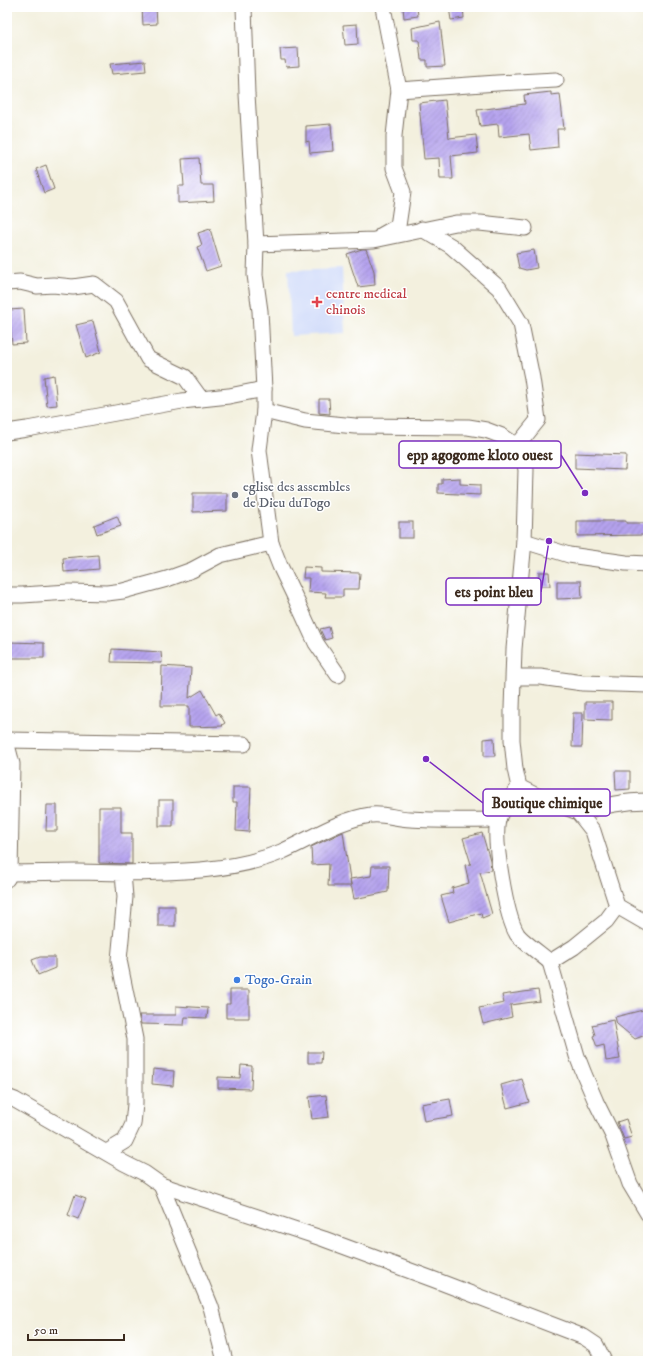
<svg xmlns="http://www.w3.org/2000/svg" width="655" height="1368" viewBox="0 0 655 1368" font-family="'IM FELL DW Pica',serif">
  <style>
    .built { fill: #cfdaf9 }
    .building { fill: url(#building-hatch) }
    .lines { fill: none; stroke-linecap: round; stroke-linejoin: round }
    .minor-casing { stroke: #7b6f61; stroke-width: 17 }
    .minor { stroke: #fff; stroke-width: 15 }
    .health-dot { fill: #e0444e; stroke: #fff; stroke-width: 1.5 }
    .worship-dot { fill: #6b7280; stroke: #fff; stroke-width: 1.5 }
    .shop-dot { fill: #3f7fe0; stroke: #fff; stroke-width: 1.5 }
    .labels { text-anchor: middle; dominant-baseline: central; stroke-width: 3; stroke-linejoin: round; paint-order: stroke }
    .health-label { font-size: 14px; fill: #be3a42; stroke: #fff; text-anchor: start }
    .worship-label { font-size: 14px; fill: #5b616d; stroke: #fff; text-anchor: start }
    .shop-label { font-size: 14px; fill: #366cbe; stroke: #fff; text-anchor: start }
    .leader { fill: none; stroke: #7b2cbf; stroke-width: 1.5 }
    .callout-dot { fill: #7b2cbf; stroke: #fff; stroke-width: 1.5 }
    .callout { fill: #fff; stroke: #7b2cbf; stroke-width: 1.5 }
    .callout-label { font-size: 15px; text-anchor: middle; font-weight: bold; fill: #3b2a1e }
  </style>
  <defs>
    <pattern id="building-hatch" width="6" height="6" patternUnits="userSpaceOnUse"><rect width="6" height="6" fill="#b5a3ee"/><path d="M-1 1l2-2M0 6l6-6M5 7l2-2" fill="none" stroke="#9485c0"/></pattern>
  </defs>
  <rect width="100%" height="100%" fill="#fff"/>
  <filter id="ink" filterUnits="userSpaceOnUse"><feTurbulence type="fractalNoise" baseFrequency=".025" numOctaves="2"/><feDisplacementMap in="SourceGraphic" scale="8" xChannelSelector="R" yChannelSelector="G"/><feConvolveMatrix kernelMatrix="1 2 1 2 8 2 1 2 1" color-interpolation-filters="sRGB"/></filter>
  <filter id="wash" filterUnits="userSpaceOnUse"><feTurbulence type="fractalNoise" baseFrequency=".012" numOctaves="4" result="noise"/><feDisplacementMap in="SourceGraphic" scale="16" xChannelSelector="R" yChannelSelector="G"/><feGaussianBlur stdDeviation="0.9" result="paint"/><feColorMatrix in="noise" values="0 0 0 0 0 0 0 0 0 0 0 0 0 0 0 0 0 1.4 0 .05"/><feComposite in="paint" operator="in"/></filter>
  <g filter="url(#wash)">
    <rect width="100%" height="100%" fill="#f3f0de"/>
    <path class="built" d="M342,268L345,333L291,336L288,270Z"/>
    <g id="blocks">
      <g class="building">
        <path d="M142,7H156L157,24L143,25Z"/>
        <path d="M403,7H417L418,16L404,18Z"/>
        <path d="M449,7H463L464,18L451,20Z"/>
        <path d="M440,22L445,66L427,67V60H421L419,40H413L412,28Z"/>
        <path d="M357,24L358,44L345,45L343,25Z"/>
        <path d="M298,48L299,66L286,67L285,60H281L280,49Z"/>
        <path d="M145,61L146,71L112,74L110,64Z"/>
        <path d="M551,92V95L560,94L564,129H557L558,147L531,150L529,134L499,137L498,124L480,126L477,110L525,104L524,95Z"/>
        <path d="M445,100L449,138L476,135L478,153L451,156L453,179H440L439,158L424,159L419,103Z"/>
        <path d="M331,124L333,151L310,153L309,141L306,142V126Z"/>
        <path d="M199,158L201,185H213L214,201L178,203V186H184L182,159Z"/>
        <path d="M46,165L54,189L44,193L36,169Z"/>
        <path d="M210,229L221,266L206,271L197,247L202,245L198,233Z"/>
        <path d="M362,249H366L374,271L375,285L358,287L347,254Z"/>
        <path d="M534,250L537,268L526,270L519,268L516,253Z"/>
        <path d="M24,309L26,343L12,344L9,310Z"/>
        <path d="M93,321L101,352L86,358L76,325Z"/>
        <path d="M54,375L57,405L47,406L44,377Z"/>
        <path d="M319,399H329L330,414L319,413Z"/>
        <path d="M575,453L626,455L625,470L575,468Z"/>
        <path d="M460,478V484L480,485V495L438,493V484H442V479Z"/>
        <path d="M193,493H227V511L193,512Z"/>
        <path d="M117,516L121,526L97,534L94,525Z"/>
        <path d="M577,521H626V523H645V535L577,536Z"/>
        <rect x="399" y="522" width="14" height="16"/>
        <path d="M98,555L99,569L64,572L63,558Z"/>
        <path d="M304,567L321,568V572L360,573L359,589H343V597H325L326,593L308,592L309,578H303Z"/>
        <path d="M539,572H549L550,586H539Z"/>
        <path d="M557,581H581L582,598L557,599Z"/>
        <path d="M329,627L332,638L325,640L320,629Z"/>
        <path d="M9,642L44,643V658H9Z"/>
        <path d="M112,649L161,652L162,663L111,662Z"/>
        <path d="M162,666L191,668L189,698L202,690L216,715L219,713L225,723L222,725L223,726L189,727V706H161Z"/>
        <path d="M585,702H612V720L585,719Z"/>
        <path d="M573,713H583L582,747H572Z"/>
        <path d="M494,738L495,756H484V739Z"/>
        <path d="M615,771H630V789L616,790Z"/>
        <path d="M233,787H251L249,832L236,831L237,802H233Z"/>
        <rect x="159" y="800" width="14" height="26"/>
        <path d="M47,805H57V831H46Z"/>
        <path d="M99,807H121V833H132V864L99,863Z"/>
        <path d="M343,832L351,886H328L329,864L312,865L311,847Z"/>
        <path d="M482,833L490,860L491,870L480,872L492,914L482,918L481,913L449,922L441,896L453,893L452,888L469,883L465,865L471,864L463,838Z"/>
        <path d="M372,866H389L388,892L354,899L350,879L371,876Z"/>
        <rect x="158" y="906" width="17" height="20"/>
        <path d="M40,957H55V968L38,975L32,960Z"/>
        <path d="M230,990H249V1018H226V1004H230Z"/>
        <path d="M538,990L540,1001L510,1005L512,1017L483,1024L479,1008L504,1003L502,995Z"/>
        <path d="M176,1006L208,1008L207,1018L185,1017L184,1025L141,1024L139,1015H176Z"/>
        <path d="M643,1010L645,1011L647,1021L648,1020V1034L635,1039L617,1024L615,1017Z"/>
        <path d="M613,1020L620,1059L606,1061L604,1045L597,1047L593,1036L595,1035L592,1025Z"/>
        <path d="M308,1052H322L321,1063H308Z"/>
        <path d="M241,1065L252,1066L251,1089L218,1088V1077L240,1078Z"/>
        <path d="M153,1069L174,1071L173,1086L152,1084Z"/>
        <path d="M522,1079L529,1102L507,1108L501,1085Z"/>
        <path d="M326,1095L329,1117L312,1119L309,1097Z"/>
        <path d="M450,1099L453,1116L424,1121L421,1104Z"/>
        <path d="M626,1119L632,1137L624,1139L617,1122Z"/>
        <path d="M75,1195L86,1199L78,1219L68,1215Z"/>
      </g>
    </g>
  </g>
  <g filter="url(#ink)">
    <use href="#blocks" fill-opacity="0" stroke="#7b6f61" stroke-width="1"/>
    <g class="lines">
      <g class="minor-casing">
        <g id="minor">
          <path d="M244,7L247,94L256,244L255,275L260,311L264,389V411L259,450L271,543L280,566L293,593L316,643L338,675"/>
          <path d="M399,90L497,83L556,80"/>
          <path d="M422,229L451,246L499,288L521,324L532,378L538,420L517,446"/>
          <path d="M382,235L398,226L403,192L394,168V136L399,90L383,7"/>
          <path d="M256,244L374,240L456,223H480L525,228"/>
          <path d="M7,283L20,282L37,286L53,285L73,287L94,284L116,301L148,359L185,377L201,399"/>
          <path d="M264,411L305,421L355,426L468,427L486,430L502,436L517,446L523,455L526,470L524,541L514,649L512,709V740L515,769L519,787L537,796L578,812L593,831L617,906L648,924"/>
          <path d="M7,432L27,429L182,401L229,396L264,389"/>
          <path d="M524,541L569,555L626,563L648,564"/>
          <path d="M7,595H22L69,592L107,593L123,591L167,579L192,570L220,555L271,543"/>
          <path d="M514,677H540L583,683L648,685"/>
          <path d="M7,740L244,744"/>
          <path d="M7,745L12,764L10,873L7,879"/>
          <path d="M519,787C512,797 501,808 498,820C493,841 506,916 517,934C522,941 542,955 550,962"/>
          <path d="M578,812C603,806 623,801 648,801"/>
          <path d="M10,873L78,872L123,873L125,897L119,960L135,1039V1104L133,1124L125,1141L107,1152"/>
          <path d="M123,873C174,872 233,872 281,852C311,839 338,820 371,815C384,813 396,819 410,819C439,821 468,820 498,820"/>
          <path d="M617,906L606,921L574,947L550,962L577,1056L584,1074L596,1102L613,1136L630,1184L648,1214"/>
          <path d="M7,1097L15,1100L124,1163L144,1173L161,1185L324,1239L435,1280L584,1337L596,1345L604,1361"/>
          <path d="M161,1185L211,1307L225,1361"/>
        </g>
      </g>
      <use href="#minor" class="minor"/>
    </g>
  </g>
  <path class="health-dot" d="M315 296h4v4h4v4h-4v4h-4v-4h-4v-4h4z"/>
  <circle class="worship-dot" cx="235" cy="495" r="4"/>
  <circle class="shop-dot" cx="237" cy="980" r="4"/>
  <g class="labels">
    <g class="health-label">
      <text x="326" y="294">centre medical<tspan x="326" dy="16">chinois</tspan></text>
    </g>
    <g class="worship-label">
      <text x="243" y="487">eglise des assembles<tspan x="243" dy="16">de Dieu duTogo</tspan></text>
    </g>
    <g class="shop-label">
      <text x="245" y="980">Togo-Grain</text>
    </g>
  </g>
  <path class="leader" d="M585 493L561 455M549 541L541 592M426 759L483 803"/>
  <g class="callout-dot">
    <circle cx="585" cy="493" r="4"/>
    <circle cx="549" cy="541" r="4"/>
    <circle cx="426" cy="759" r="4"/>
  </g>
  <g class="callout">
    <rect x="399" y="441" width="162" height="27" rx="4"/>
    <rect x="446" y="578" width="95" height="27" rx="4"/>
    <rect x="483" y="789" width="127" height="27" rx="4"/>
  </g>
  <g class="callout-label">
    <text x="480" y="460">epp agogome kloto ouest</text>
    <text x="494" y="597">ets point bleu</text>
    <text x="547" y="808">Boutique chimique</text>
  </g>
  <rect width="655" height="1368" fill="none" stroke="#fff" stroke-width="24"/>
  <path d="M28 1334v6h96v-6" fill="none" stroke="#3b2a1e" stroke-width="2"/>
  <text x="34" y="1334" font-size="12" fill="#3b2a1e" stroke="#ffffff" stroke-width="3" paint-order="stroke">50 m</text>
</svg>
